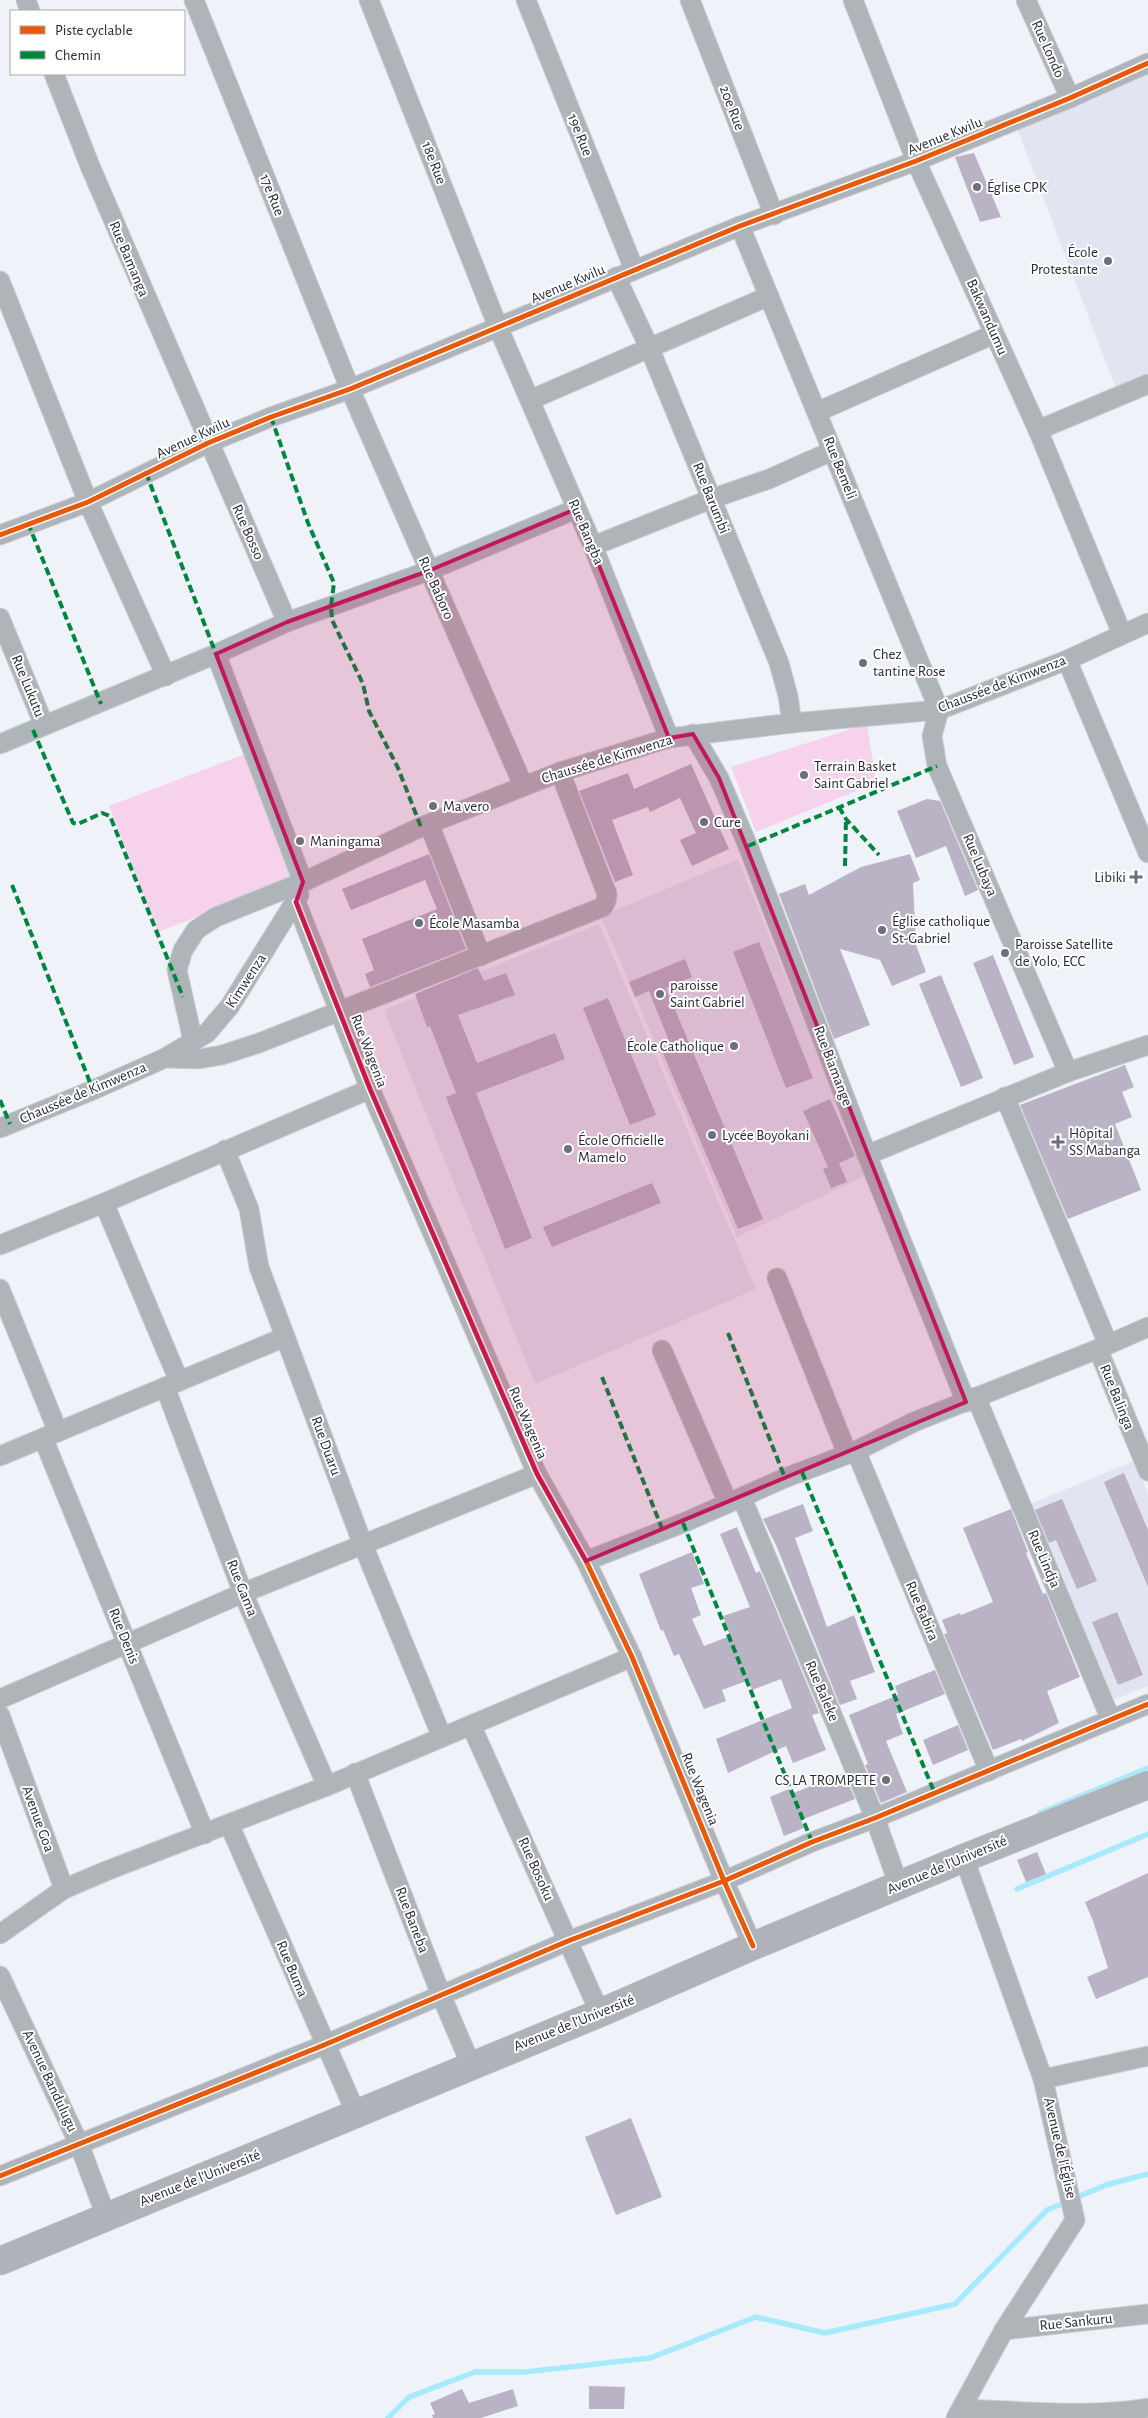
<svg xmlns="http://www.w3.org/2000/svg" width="1148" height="2418" viewBox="0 0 1148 2418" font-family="'Alegreya Sans',sans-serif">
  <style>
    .built { fill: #e2e4f1 }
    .green { fill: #f6d2ec }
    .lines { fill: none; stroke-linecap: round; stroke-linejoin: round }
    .stream { stroke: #a6eafb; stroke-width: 5.5 }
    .building { fill: #bab3c5 }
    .street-casing { stroke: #cdcfd6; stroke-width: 21 }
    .secondary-casing { stroke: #cdcfd6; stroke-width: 29 }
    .street { stroke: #afb4b9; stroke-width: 19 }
    .secondary { stroke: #afb3b9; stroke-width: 28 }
    .quiet { stroke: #00873e; stroke-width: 4; stroke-dasharray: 8 4; stroke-linecap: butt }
    .cycleway-casing { stroke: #fff; stroke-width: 8 }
    .cycleway { stroke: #e8590c; stroke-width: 5 }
    .marked { fill: #c2185b; fill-opacity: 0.2; stroke: #c2185b; stroke-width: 4; stroke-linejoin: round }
    .poi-dot { fill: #6d6f7a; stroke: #fff; stroke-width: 2 }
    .labels { text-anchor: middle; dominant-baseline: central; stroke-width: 4; stroke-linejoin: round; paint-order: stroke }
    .street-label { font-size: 15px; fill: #272935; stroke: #fff }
    .poi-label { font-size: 15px; fill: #272935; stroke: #fff; text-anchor: start }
  </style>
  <rect width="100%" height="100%" fill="#f0f2fa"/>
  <g class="built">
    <path d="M1148,71V377L1116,389L1014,121Z"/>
    <path d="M738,859L866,1175L737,1237L601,916Z"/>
    <path d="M599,924L756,1289L535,1384L384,1010Z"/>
    <path d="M1134,1461L1148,1494V1686L1109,1702L1030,1504Z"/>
  </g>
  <g class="green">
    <path d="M867,724L876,783L756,832L731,767Z"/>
    <path d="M250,752L299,877L158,932L109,806Z"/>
  </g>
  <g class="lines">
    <g class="stream">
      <path d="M1040,1813L1148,1768"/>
      <path d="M1017,1889L1148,1834"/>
      <path d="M388,2418L409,2397L475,2372H525L650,2358L756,2317L825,2333L955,2304L1047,2210L1106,2185L1148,2174"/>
    </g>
  </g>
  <g class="building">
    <path d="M974,153L1001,217L980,222L955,157Z"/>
    <path d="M691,764L729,849L692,866L680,840L696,833L680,798L650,812L648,807L612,820L633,875L615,882L579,791L628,773L634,789Z"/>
    <path d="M927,799L940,801L978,890L965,896L946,846L916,858L897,811Z"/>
    <path d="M429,854L466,949L370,987L365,974L374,970L362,939L437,909L425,880L351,910L342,889Z"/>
    <path d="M910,854L920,880L913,883L916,945L926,972L892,986L880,960L840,949L870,1025L834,1039L779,894L805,884L809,895L861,867Z"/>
    <path d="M759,942L813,1078L786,1088L733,952Z"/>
    <path d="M993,955L1034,1057L1014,1065L973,963Z"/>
    <path d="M685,959L692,977L666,988L763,1219L738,1229L662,1051L671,1046L649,991L635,997L629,982Z"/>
    <path d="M478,968L484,981L506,973L515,995L458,1015L477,1063L555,1033L565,1059L476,1093L532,1238L505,1249L446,1097L456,1093L430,1026L427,1027L415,994Z"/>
    <path d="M941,975L983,1078L961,1087L919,984Z"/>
    <path d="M608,998L656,1115L630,1125L583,1008Z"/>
    <path d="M1125,1065L1134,1087L1122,1092L1132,1117L1115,1124L1141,1190L1068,1219L1020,1105Z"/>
    <path d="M830,1099L855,1156L839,1163L847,1182L831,1188L823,1169L828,1167L803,1111Z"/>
    <path d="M652,1183L661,1203L552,1247L543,1227Z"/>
    <path d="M1124,1473L1148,1530V1587L1104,1482Z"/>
    <path d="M1062,1499L1097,1581L1077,1589L1056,1540L1049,1543L1035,1510Z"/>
    <path d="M803,1504L813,1531L795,1538L827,1627L854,1615L875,1672L850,1681L857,1699L840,1705L776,1545L763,1519Z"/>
    <path d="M1011,1509L1028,1552L1026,1553L1043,1594L1046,1593L1080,1677L1047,1691L1059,1723L1022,1741L1021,1739L993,1750L944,1634L947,1633L942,1620L960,1613L961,1615L993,1602L963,1528Z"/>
    <path d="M737,1527L756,1573L760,1571L819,1713L812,1715L826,1750L793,1763L786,1746L728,1773L716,1739L792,1708L781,1679L752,1690L749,1680L722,1690L726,1701L704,1709L679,1654L674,1656L663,1630L661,1631L639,1574L692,1552L704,1584L691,1588L701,1615L692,1619L704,1646L730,1636L723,1616L750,1607L720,1534Z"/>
    <path d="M1117,1612L1143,1675L1118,1685L1092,1622Z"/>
    <path d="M935,1670L945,1694L896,1714L903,1734L886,1741L907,1792L881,1803L865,1765L868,1764L849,1715L898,1695L895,1686Z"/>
    <path d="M958,1725L968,1750L933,1765L923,1740Z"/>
    <path d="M844,1773L855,1799L801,1820L804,1828L784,1836L770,1797L789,1789L791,1794Z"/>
    <path d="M1037,1852L1046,1874L1026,1882L1017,1860Z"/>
    <path d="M1148,1873V1977L1096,1999L1087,1977L1108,1968L1093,1921L1085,1902Z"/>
    <path d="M631,2118L662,2197L616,2215L585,2137Z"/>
    <path d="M589,2386L625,2387L624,2409H589Z"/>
    <path d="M462,2389L469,2403L513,2389L518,2406L481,2418H433L432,2415L435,2414L430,2403Z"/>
  </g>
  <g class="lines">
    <g class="street-casing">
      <g id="street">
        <path d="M26,0L30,11"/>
        <path d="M194,0L350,389L523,785"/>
        <path d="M369,0L498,327L593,546L669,738"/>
        <path d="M526,0L634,269"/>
        <path d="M690,0L774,215"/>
        <path d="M853,0L916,161L1038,430L1122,634"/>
        <path d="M1026,0L1070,98"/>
        <path d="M54,74L90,166L287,622"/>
        <path d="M740,226L939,710L932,736L937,766L1068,1072"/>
        <path d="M616,277L649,347L779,663L788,696L792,723"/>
        <path d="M0,281L88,502L166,676"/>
        <path d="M530,400L769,296"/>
        <path d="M817,412L994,334"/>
        <path d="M1038,430L1148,384"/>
        <path d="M0,535L88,502L208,443L271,417L350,389L740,226L916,161L1070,98L1148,63"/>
        <path d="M593,546L711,499L769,479L832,451"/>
        <path d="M0,618L44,725"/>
        <path d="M216,654L303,882"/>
        <path d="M1067,660L1148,853"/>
        <path d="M693,734L719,778L748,846L867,1155L966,1402"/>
        <path d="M0,744L216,654L287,622L428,571L576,509"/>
        <path d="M429,824L481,956"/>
        <path d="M296,902L370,1089L537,1474L586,1561L632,1657L724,1881L753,1946"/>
        <path d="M193,1041L177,970L183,950L196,930L216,917L303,882L421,827L560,772L669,738L792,723L939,710L1067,660L1148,623"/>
        <path d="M165,1058L199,1059L222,1055L259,1043L603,907L606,901L607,894L560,772"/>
        <path d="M1005,1097L1108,1344"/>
        <path d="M0,1128L93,1090L165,1058L207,1033L230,1006L299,895"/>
        <path d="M225,1150L249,1209L259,1267L363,1545L442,1737"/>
        <path d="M867,1155L1068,1072L1148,1045"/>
        <path d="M104,1203L179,1381"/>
        <path d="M0,1245L104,1203L370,1089"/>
        <path d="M777,1278L847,1453"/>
        <path d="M0,1289L58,1432"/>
        <path d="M1098,1349L1148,1471"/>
        <path d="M662,1350L728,1503"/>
        <path d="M165,1387L243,1593L327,1786"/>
        <path d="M976,1397L1111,1720"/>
        <path d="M43,1438L205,1834"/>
        <path d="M856,1451L989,1771"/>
        <path d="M0,1456L285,1337"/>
        <path d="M742,1498L875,1818L899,1886"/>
        <path d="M586,1561L683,1523L785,1478L856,1451L914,1422L1098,1349L1148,1327"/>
        <path d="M0,1699L243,1593L537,1474"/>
        <path d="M0,1715L64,1889L0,1934"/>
        <path d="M471,1725L600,2013"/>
        <path d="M355,1773L441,1995L471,2065"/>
        <path d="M229,1824L356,2113"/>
        <path d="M64,1889L106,1871L327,1786L632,1657"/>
        <path d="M0,1976L79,2144L106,2216"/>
        <path d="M1043,2079L1148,2056"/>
        <path d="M0,2176L324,2045L568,1941L724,1881L812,1842L875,1818L1148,1704"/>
        <path d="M1004,2330L1148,2314"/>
        <path d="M962,2409C1023,2411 1087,2418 1148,2408"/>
        <path d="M956,2418L1004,2330L1075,2220L1043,2079L964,1858"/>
      </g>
    </g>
    <g class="secondary-casing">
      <path id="secondary" d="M0,2261L600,2013L753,1946L964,1858L1148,1785"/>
    </g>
    <use href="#street" class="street"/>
    <use href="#secondary" class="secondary"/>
    <g class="quiet">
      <path d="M271,417L308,523L334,583L331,606L332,620L363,684L369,711L398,768L421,827"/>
      <path d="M146,473L216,654"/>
      <path d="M28,523L101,704"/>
      <path d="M33,730L73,823L78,824L102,813L110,816L183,997"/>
      <path d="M839,807L846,819L879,855"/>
      <path d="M748,846L937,766"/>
      <path d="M845,866L846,819"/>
      <path d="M12,885L93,1090"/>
      <path d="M0,1100L10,1124"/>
      <path d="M728,1333L785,1478"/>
      <path d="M602,1377L663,1531"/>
      <path d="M802,1472L935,1794"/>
      <path d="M683,1523L812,1842"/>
    </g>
    <g class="cycleway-casing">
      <g id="cycleway">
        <path d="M0,535L88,502L208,443L271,417L350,389L740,226L916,161L1070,98L1148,63"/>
        <path d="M296,902L370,1089L537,1474L586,1561L632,1657L724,1881L753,1946"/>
        <path d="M0,2176L324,2045L568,1941L724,1881L812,1842L875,1818L1148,1704"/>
      </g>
    </g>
    <use href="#cycleway" class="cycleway"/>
  </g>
  <path class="marked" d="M576,509L669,738L693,734L719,778L966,1402L586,1561L537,1474L370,1089L296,902L303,882L216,654L287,622L428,571Z"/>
  <g class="poi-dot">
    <circle cx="977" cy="187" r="5"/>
    <circle cx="1108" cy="261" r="5"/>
    <circle cx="863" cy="663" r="5"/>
    <circle cx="804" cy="775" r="5"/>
    <circle cx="433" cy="806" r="5"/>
    <circle cx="704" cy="822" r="5"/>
    <circle cx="300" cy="841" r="5"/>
    <path d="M1133.5 869.5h5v5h5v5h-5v5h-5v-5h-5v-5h5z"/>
    <circle cx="419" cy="923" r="5"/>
    <circle cx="882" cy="930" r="5"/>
    <circle cx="1005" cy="953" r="5"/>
    <circle cx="660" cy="994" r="5"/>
    <circle cx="734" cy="1046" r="5"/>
    <circle cx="712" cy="1135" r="5"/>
    <path d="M1055.5 1134.5h5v5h5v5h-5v5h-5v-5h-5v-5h5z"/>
    <circle cx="568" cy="1149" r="5"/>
    <circle cx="886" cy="1780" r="5"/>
  </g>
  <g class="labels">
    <g class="street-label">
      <text transform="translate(1048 49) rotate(66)">Rue Londo</text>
      <text transform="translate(732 108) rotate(69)">20e Rue</text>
      <text transform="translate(580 135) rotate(68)">19e Rue</text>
      <text transform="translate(945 136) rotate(-22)">Avenue Kwilu</text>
      <text transform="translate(434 163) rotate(69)">18e Rue</text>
      <text transform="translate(272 195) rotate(68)">17e Rue</text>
      <text transform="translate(129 259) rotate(67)">Rue Bamanga</text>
      <text transform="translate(568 284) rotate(-23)">Avenue Kwilu</text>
      <text transform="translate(987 317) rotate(66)">Bakwandumu</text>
      <text transform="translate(193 438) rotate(-25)">Avenue Kwilu</text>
      <text transform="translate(840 468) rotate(68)">Rue Bemeli</text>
      <text transform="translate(711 498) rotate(68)">Rue Barumbi</text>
      <text transform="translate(248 532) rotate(66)">Rue Bosso</text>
      <text transform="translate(586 532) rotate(67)">Rue Bangba</text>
      <text transform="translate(436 588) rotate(66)">Rue Baboro</text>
      <text transform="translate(1002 684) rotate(-21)">Chaussée de Kimwenza</text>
      <text transform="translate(28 686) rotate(68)">Rue Lukutu</text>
      <text transform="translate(607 759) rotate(-17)">Chaussée de Kimwenza</text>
      <text transform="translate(980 865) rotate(67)">Rue Lubaya</text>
      <text transform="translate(246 981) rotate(-57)">Kimwenza</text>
      <text transform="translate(369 1051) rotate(69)">Rue Wagenia</text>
      <text transform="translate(833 1066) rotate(69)">Rue Biamange</text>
      <text transform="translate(83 1093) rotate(-23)">Chaussée de Kimwenza</text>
      <text transform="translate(1117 1397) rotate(68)">Rue Balinga</text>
      <text transform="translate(528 1423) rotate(67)">Rue Wagenia</text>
      <text transform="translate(326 1446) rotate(70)">Rue Duaru</text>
      <text transform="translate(1044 1559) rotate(67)">Rue Lindja</text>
      <text transform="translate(242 1588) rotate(68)">Rue Gama</text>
      <text transform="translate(922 1611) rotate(67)">Rue Babira</text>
      <text transform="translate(124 1636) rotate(68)">Rue Denis</text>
      <text transform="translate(822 1691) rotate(67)">Rue Baleke</text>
      <text transform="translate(700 1789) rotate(68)">Rue Wagenia</text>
      <text transform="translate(38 1819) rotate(70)">Avenue Goa</text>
      <text transform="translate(947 1865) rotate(-23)">Avenue de l’Université</text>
      <text transform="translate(536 1869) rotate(66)">Rue Bosoku</text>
      <text transform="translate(412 1920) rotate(69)">Rue Baneba</text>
      <text transform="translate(292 1969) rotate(67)">Rue Buma</text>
      <text transform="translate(574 2023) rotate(-22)">Avenue de l’Université</text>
      <text transform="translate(50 2081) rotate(65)">Avenue Bandulugu</text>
      <text transform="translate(1060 2148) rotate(77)">Avenue de l'Église</text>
      <text transform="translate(200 2178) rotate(-22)">Avenue de l’Université</text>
      <text transform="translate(1076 2322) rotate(-6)">Rue Sankuru</text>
    </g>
    <g class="poi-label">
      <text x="987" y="187">Église CPK</text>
      <text x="1098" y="252" text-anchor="end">École<tspan x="1098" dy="17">Protestante</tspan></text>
      <text x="873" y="654">Chez<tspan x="873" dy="17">tantine Rose</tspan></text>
      <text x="814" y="766">Terrain Basket<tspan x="814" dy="17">Saint Gabriel</tspan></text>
      <text x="443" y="806">Ma vero</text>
      <text x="714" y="822">Cure</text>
      <text x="310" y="841">Maningama</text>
      <text x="1126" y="877" text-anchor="end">Libiki</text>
      <text x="892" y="921">Église catholique<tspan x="892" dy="17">St-Gabriel</tspan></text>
      <text x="429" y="923">École Masamba</text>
      <text x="1015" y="944">Paroisse Satellite<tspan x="1015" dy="17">de Yolo, ECC</tspan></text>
      <text x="670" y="985">paroisse<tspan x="670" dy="17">Saint Gabriel</tspan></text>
      <text x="724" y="1046" text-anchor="end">École Catholique</text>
      <text x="1069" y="1133">Hôpital<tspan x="1069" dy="17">SS Mabanga</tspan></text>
      <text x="722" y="1135">Lycée Boyokani</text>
      <text x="578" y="1140">École Officielle<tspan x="578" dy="17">Mamelo</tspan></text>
      <text x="876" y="1780" text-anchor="end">CS LA TROMPETE</text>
    </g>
  </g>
  <rect x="10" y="10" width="175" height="65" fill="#ffffff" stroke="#a9a9ae"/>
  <rect x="20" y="26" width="25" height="8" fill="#e8590c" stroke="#a9a9ae"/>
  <text x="55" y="35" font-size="15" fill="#272935">Piste cyclable</text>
  <rect x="20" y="51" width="25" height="8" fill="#00873e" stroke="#a9a9ae"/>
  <text x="55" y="60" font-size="15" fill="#272935">Chemin</text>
</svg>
